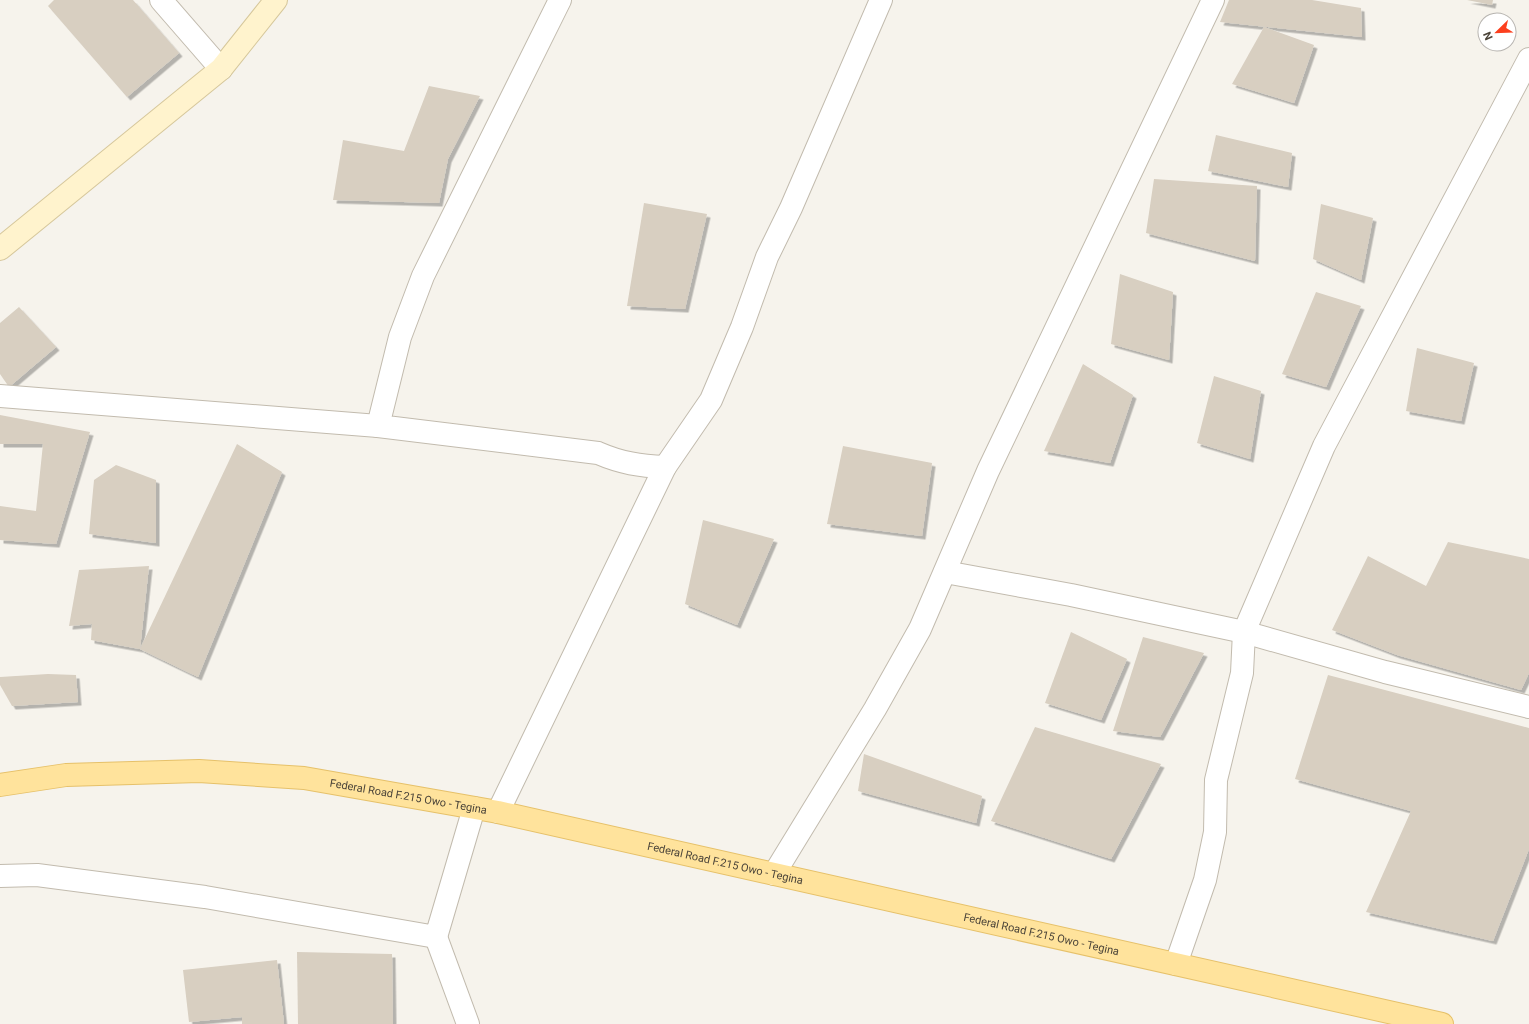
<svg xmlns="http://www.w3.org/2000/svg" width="1529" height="1024" viewBox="0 0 1529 1024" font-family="Roboto,sans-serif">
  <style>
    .building { fill: #d8cfc1; filter: url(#shadow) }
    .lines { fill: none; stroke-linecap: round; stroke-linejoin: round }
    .street-casing { stroke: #c2bbae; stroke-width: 24 }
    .secondary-casing { stroke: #d6c79b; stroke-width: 24 }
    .primary-casing { stroke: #e6c16a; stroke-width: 24 }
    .street { stroke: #fff; stroke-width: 22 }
    .secondary { stroke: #fff3cd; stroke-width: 22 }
    .primary { stroke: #ffe39c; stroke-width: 22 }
    .labels { text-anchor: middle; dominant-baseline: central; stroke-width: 4; stroke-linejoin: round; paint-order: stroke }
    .street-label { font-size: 11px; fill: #4b4439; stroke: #fff }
  </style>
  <defs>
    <filter id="shadow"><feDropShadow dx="3.5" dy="3.5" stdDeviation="0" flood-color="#0004"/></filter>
  </defs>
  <rect width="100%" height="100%" fill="#f6f3ec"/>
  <g class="building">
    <path d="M54,0H133L179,53L127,97L48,6Z"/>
    <path d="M1229,0H1312L1361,8L1362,37L1220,22Z"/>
    <path d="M1467,0H1493L1492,5Z"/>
    <path d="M1264,27L1314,45L1294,103L1232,84Z"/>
    <path d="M429,86L480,96L448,159L439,203L333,200L343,140L404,151Z"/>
    <path d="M1216,135L1292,153L1288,187L1208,171Z"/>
    <path d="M1154,179L1257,186L1255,261L1146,233Z"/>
    <path d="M644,203L707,214L685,309L627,306Z"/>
    <path d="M1321,204L1373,218L1361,280L1313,259Z"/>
    <path d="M1120,274L1173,292L1169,360L1111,344Z"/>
    <path d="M1316,292L1361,306L1326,387L1282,374Z"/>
    <path d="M19,307L56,347L9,387L0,374V323Z"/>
    <path d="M1417,348L1474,363L1461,421L1406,411Z"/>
    <path d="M1083,364L1133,395L1110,463L1044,451Z"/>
    <path d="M1214,376L1261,391L1250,459L1197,443Z"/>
    <path d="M0,415L90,432L56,544L0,540V506L36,511L43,444H0Z"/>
    <path d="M237,444L282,472L198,677L140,649Z"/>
    <path d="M843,446L932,463L922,536L827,524Z"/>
    <path d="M116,465L156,480V543L89,534L94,480Z"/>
    <path d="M703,520L774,539L737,625L685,604Z"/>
    <path d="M1448,542L1529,559V673L1521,690L1397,655L1332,630L1368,556L1426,586Z"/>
    <path d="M149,566L140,649L91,640L92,624L69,626L79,570Z"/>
    <path d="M1071,632L1127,659L1101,720L1045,703Z"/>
    <path d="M1143,637L1204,653L1160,737L1113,731Z"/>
    <path d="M48,674L76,675L78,702L12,706L0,685V677Z"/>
    <path d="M1328,675L1529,728V849L1493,941L1366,912L1411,811L1295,779Z"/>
    <path d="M1035,727L1161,764L1111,859L991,821Z"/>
    <path d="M864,754L982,796L976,823L858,791Z"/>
    <path d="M297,952L392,954L393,1024H298Z"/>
    <path d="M277,960L284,1024H242V1017L189,1022L183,970Z"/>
  </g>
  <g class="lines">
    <g class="street-casing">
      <g id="street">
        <path d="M161,0L221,69"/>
        <path d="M560,0L423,276L400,337L378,426L598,453C621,463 640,466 665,467"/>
        <path d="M0,396L378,426"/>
        <path d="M945,572L1071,595L1244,632L1385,672L1529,707"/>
        <path d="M498,812L665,467L711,400L742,327L767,257L791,208L881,0"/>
        <path d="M774,874L875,709L920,629L988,471L1213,0"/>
        <path d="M0,876L37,875L205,897L436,937L474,808"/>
        <path d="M436,937L468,1024"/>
        <path d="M1176,964L1205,880L1215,832L1216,780L1242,673L1244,632L1324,446L1529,59"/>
      </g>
    </g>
    <g class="secondary-casing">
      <path id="secondary" d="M0,249L221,69L276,0"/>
    </g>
    <g class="primary-casing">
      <g id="primary">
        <path id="s1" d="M0,785L66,775L199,771L304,778L498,812L1442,1024"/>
      </g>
    </g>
    <use href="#street" class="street"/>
    <use href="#secondary" class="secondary"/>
    <use href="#primary" class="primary"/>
  </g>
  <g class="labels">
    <g class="street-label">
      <text stroke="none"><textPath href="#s1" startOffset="411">Federal Road F.215 Owo - Tegina</textPath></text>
      <text stroke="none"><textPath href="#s1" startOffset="735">Federal Road F.215 Owo - Tegina</textPath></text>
      <text stroke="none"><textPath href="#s1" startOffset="1059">Federal Road F.215 Owo - Tegina</textPath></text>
    </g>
  </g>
  <g transform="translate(1497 32) rotate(247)"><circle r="19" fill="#ffffff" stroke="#b7b4b0"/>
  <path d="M0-3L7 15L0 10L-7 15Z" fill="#fc3f1d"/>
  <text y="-6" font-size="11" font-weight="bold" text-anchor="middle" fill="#4b4439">N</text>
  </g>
</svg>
